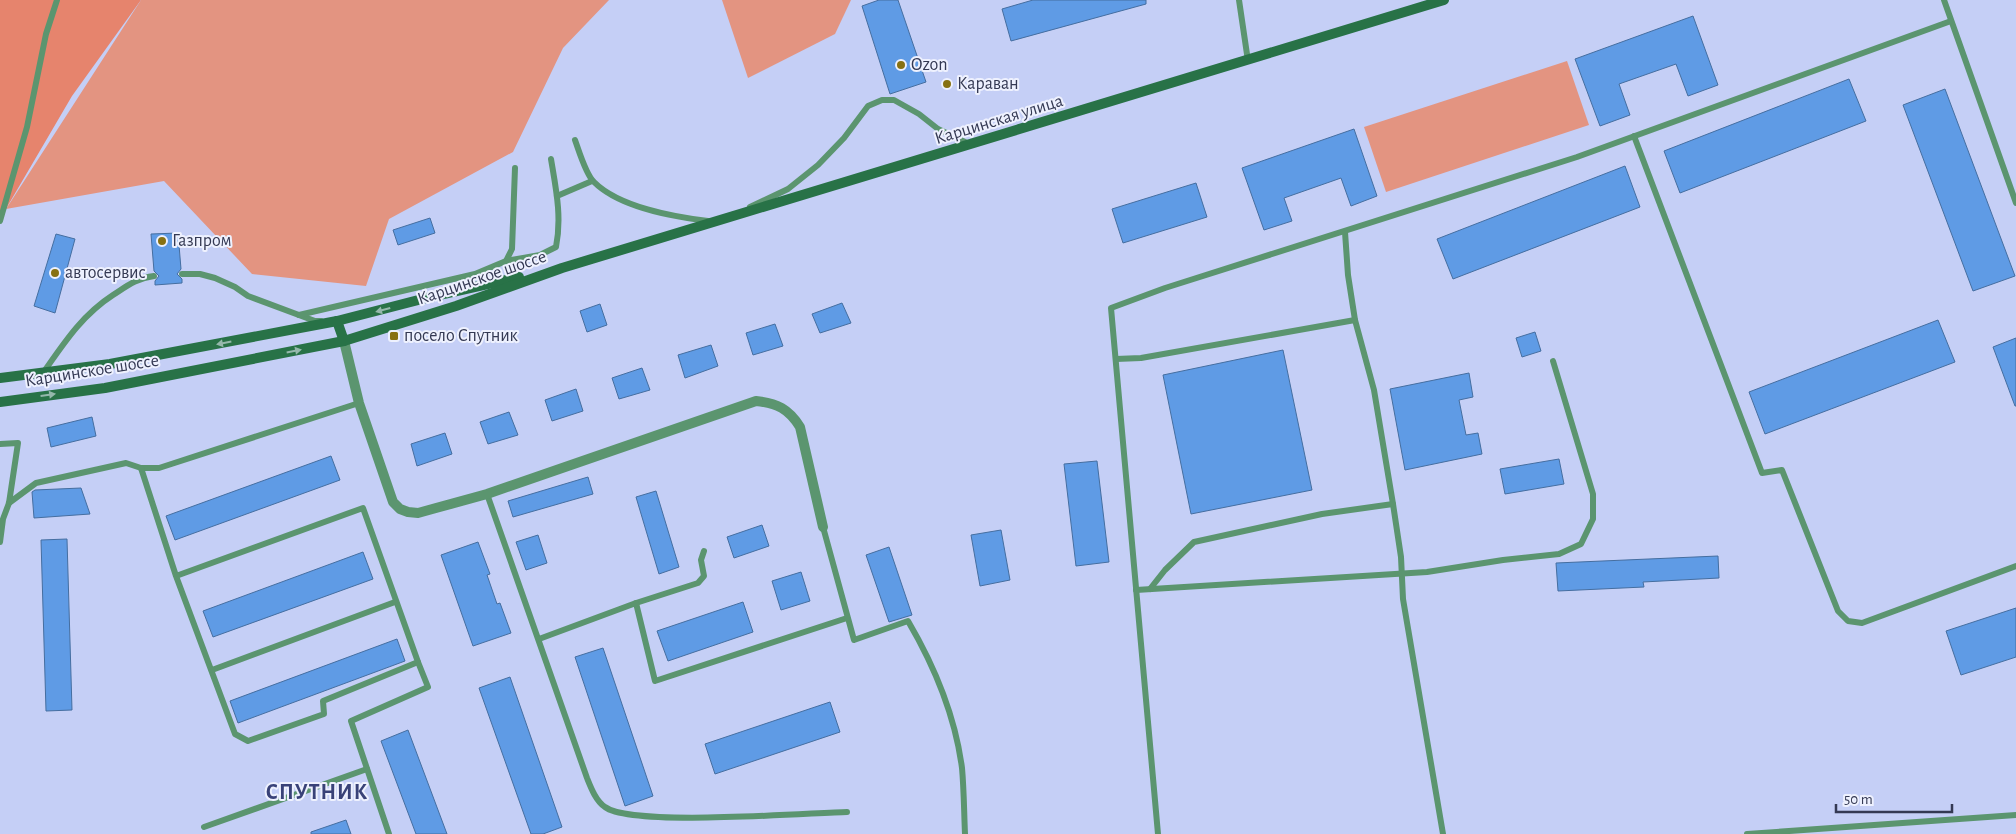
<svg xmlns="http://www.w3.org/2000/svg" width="2016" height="834" viewBox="0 0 2016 834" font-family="'Alegreya Sans',sans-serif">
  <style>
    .green { fill: #e39481 }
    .forest { fill: #e6846d }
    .building { fill: #5f9be5; stroke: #456ea0 }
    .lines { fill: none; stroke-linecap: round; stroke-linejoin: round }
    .lane { stroke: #5b956f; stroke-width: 6 }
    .street { stroke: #5b956f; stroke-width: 10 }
    .secondary { stroke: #287247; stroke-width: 10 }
    .oneway { fill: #95b8ac }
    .poi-dot { fill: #877112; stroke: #eef1fe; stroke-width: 2 }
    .labels { text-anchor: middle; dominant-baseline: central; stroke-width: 4; stroke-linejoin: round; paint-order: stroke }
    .poi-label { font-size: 18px; fill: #343953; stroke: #eef1fe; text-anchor: start }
    .street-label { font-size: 18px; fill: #343953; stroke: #eef1fe }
    .district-label { font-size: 22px; font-weight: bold; letter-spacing: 1px; fill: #394278; stroke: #eef1fe }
  </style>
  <rect width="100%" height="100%" fill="#c5cff6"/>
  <g class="green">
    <path d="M141,0H609L563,48L513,152L389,219L366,286L252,274L164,181L6,209Z"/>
    <path d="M722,0H851L835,34L748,78Z"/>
    <path d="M1567,61L1589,125L1386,192L1364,127Z"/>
  </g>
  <path class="forest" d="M0,0H141L72,96L0,219Z"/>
  <g class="building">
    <path d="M879,0H898L926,82L890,94L862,6Z"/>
    <path d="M1033,0H1146V4L1011,41L1002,9Z"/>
    <path d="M1693,16L1718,85L1688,96L1676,64L1619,84L1630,115L1600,126L1575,59Z"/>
    <path d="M1849,79L1866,121L1680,193L1664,151Z"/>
    <path d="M1945,89L2015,276L1973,291L1903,105Z"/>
    <path d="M1354,129L1377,196L1351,206L1341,178L1284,198L1292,221L1264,230L1242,168Z"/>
    <path d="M1625,166L1640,207L1453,279L1437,239Z"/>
    <path d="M1196,183L1207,217L1123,243L1112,209Z"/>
    <path d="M430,218L435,233L398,245L393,230Z"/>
    <path d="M178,233L181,269L177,274L182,279V283L155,285V281L159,276L154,271L151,234Z"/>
    <path d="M56,234L75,239L55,313L34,306Z"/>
    <path d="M842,303L851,323L820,333L812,314Z"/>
    <path d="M600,304L607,325L587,332L580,311Z"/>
    <path d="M1938,320L1955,362L1765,434L1749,392Z"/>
    <path d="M775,324L783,346L753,355L746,333Z"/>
    <path d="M1535,332L1541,351L1522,357L1516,338Z"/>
    <path d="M2016,338V406H2015L1993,347Z"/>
    <path d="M711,345L718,366L685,378L678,355Z"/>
    <path d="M1283,350L1312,490L1191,514L1163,375Z"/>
    <path d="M642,368L650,390L619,399L612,378Z"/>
    <path d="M1469,373L1473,397L1459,400L1466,435L1478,433L1482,454L1405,470L1390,389Z"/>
    <path d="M576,389L583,411L552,421L545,400Z"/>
    <path d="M509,412L518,435L488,444L480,422Z"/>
    <path d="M92,417L96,436L51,447L47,428Z"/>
    <path d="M445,433L452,454L417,466L411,444Z"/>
    <path d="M331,456L340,480L175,540L166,516Z"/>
    <path d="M1559,459L1564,484L1505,494L1500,469Z"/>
    <path d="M1097,461L1109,562L1076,566L1064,464Z"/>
    <path d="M588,477L593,494L513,517L508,501Z"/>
    <path d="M81,488L90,514L34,518L32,492L35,490Z"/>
    <path d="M656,491L679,567L659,574L636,497Z"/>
    <path d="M762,525L769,546L734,558L727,537Z"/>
    <path d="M1001,530L1010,580L980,586L971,535Z"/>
    <path d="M538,535L547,563L526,570L516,542Z"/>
    <path d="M67,539L72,710L46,711L41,540Z"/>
    <path d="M478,542L490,574L487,575L497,604L500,603L511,633L473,646L441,555Z"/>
    <path d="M889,547L912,615L889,622L866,555Z"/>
    <path d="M363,552L373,579L213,637L203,611Z"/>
    <path d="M1718,556L1719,578L1643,582L1644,587L1558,591L1556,563Z"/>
    <path d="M801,572L810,601L781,610L772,581Z"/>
    <path d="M743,602L753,632L668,661L657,631Z"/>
    <path d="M2016,608V657L1961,675L1946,631Z"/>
    <path d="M397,639L405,661L238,723L230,701Z"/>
    <path d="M603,648L653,796L625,806L575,657Z"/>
    <path d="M510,677L562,827L543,834H531L479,688Z"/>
    <path d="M830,702L840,732L715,774L705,744Z"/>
    <path d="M408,730L447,834H416L381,741Z"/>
    <path d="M346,820L351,834H311V832Z"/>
  </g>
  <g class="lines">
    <g class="lane">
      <path d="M1239,0L1248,61"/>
      <path d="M1944,0L2016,203"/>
      <path d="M1634,136L1762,473L1782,470L1838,611L1848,621L1862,623L2016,566"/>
      <path d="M575,140C579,151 586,175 594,182C619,207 674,217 708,221"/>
      <path d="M557,196L592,181"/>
      <path d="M750,207L788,189L818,165L844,138L868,106L882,100H894L919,114L938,129L969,144"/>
      <path d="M0,221L27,127L46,34L57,0"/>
      <path d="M1345,232L1348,275L1355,320L1374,390L1393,504L1401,557L1403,599L1443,834"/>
      <path d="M506,261L540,255L556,247C562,217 556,189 551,159"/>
      <path d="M182,274H200L215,278L235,287L248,296L315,321H321"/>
      <path d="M299,315L475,274L506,261L512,249L515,168"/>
      <path d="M1116,359L1141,358L1355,320"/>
      <path d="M43,373C64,343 82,315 113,295C127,286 137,278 154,276"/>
      <path d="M0,444L18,443L9,503L3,519L0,542"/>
      <path d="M141,468H159L359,403"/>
      <path d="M487,494L587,778C591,788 596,801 605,807C631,827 806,813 847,812"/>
      <path d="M9,503L36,483L126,463L141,468L176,576L235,734L248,741L324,714L323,701L418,662L363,508L176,576"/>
      <path d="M823,527L854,640L908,621C935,667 955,715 962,768C964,790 964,812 965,834"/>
      <path d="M1150,589L1165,570L1194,542L1322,514L1393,504"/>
      <path d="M1136,590L1427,572L1503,560L1559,554L1581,544L1593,519V494L1553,361"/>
      <path d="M636,603L698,583L704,576L701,560L704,551"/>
      <path d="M539,639L636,603L655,681L847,618"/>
      <path d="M212,670L395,602"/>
      <path d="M204,827L367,769"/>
      <path d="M389,834L351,721L428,687L418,662"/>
      <path d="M1158,834L1111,308L1165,288L1577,157L1951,21"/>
      <path d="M1747,834L2016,815"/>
    </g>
    <path class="street" d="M344,341L359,403L393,502L400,509L408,512L418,513L436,508L487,494L756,401C777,403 789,409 800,427L823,527"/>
    <g class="secondary">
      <path d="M337,321L344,341"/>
      <path d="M0,378L110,364L337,321L430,297L519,277"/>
      <path d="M0,402L105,388L344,341L456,306L562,268L1444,0"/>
    </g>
  </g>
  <defs><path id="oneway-solid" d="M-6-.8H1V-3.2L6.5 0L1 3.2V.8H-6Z" transform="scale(1.25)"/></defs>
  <g class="oneway">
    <use href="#oneway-solid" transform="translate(383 310) rotate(165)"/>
    <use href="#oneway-solid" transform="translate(224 343) rotate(169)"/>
    <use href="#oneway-solid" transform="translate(294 351) rotate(-11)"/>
    <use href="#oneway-solid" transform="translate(48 395) rotate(-8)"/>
  </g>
  <g class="poi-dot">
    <circle cx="901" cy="65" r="5"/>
    <circle cx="947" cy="84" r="5"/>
    <circle cx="162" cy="241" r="5"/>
    <circle cx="55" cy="273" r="5"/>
    <rect x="389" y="331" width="10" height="10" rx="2.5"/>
  </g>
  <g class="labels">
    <g class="poi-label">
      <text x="911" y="65">Ozon</text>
      <text x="957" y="84">Караван</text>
      <text x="172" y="241">Газпром</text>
      <text x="65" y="273">автосервис</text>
      <text x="404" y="336">посело Спутник</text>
    </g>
    <g class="street-label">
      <text transform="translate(999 120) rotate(-17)">Карцинская улица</text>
      <text transform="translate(482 278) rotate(-19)">Карцинское шоссе</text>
      <text transform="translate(92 371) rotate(-9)">Карцинское шоссе</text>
    </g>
    <g class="district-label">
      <text x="317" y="792">СПУТНИК</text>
    </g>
  </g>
  <path d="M1836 804v8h116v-8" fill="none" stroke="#343953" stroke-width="2.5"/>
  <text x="1844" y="804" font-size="15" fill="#343953" stroke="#eef1fe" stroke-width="4" paint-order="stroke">50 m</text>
</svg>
